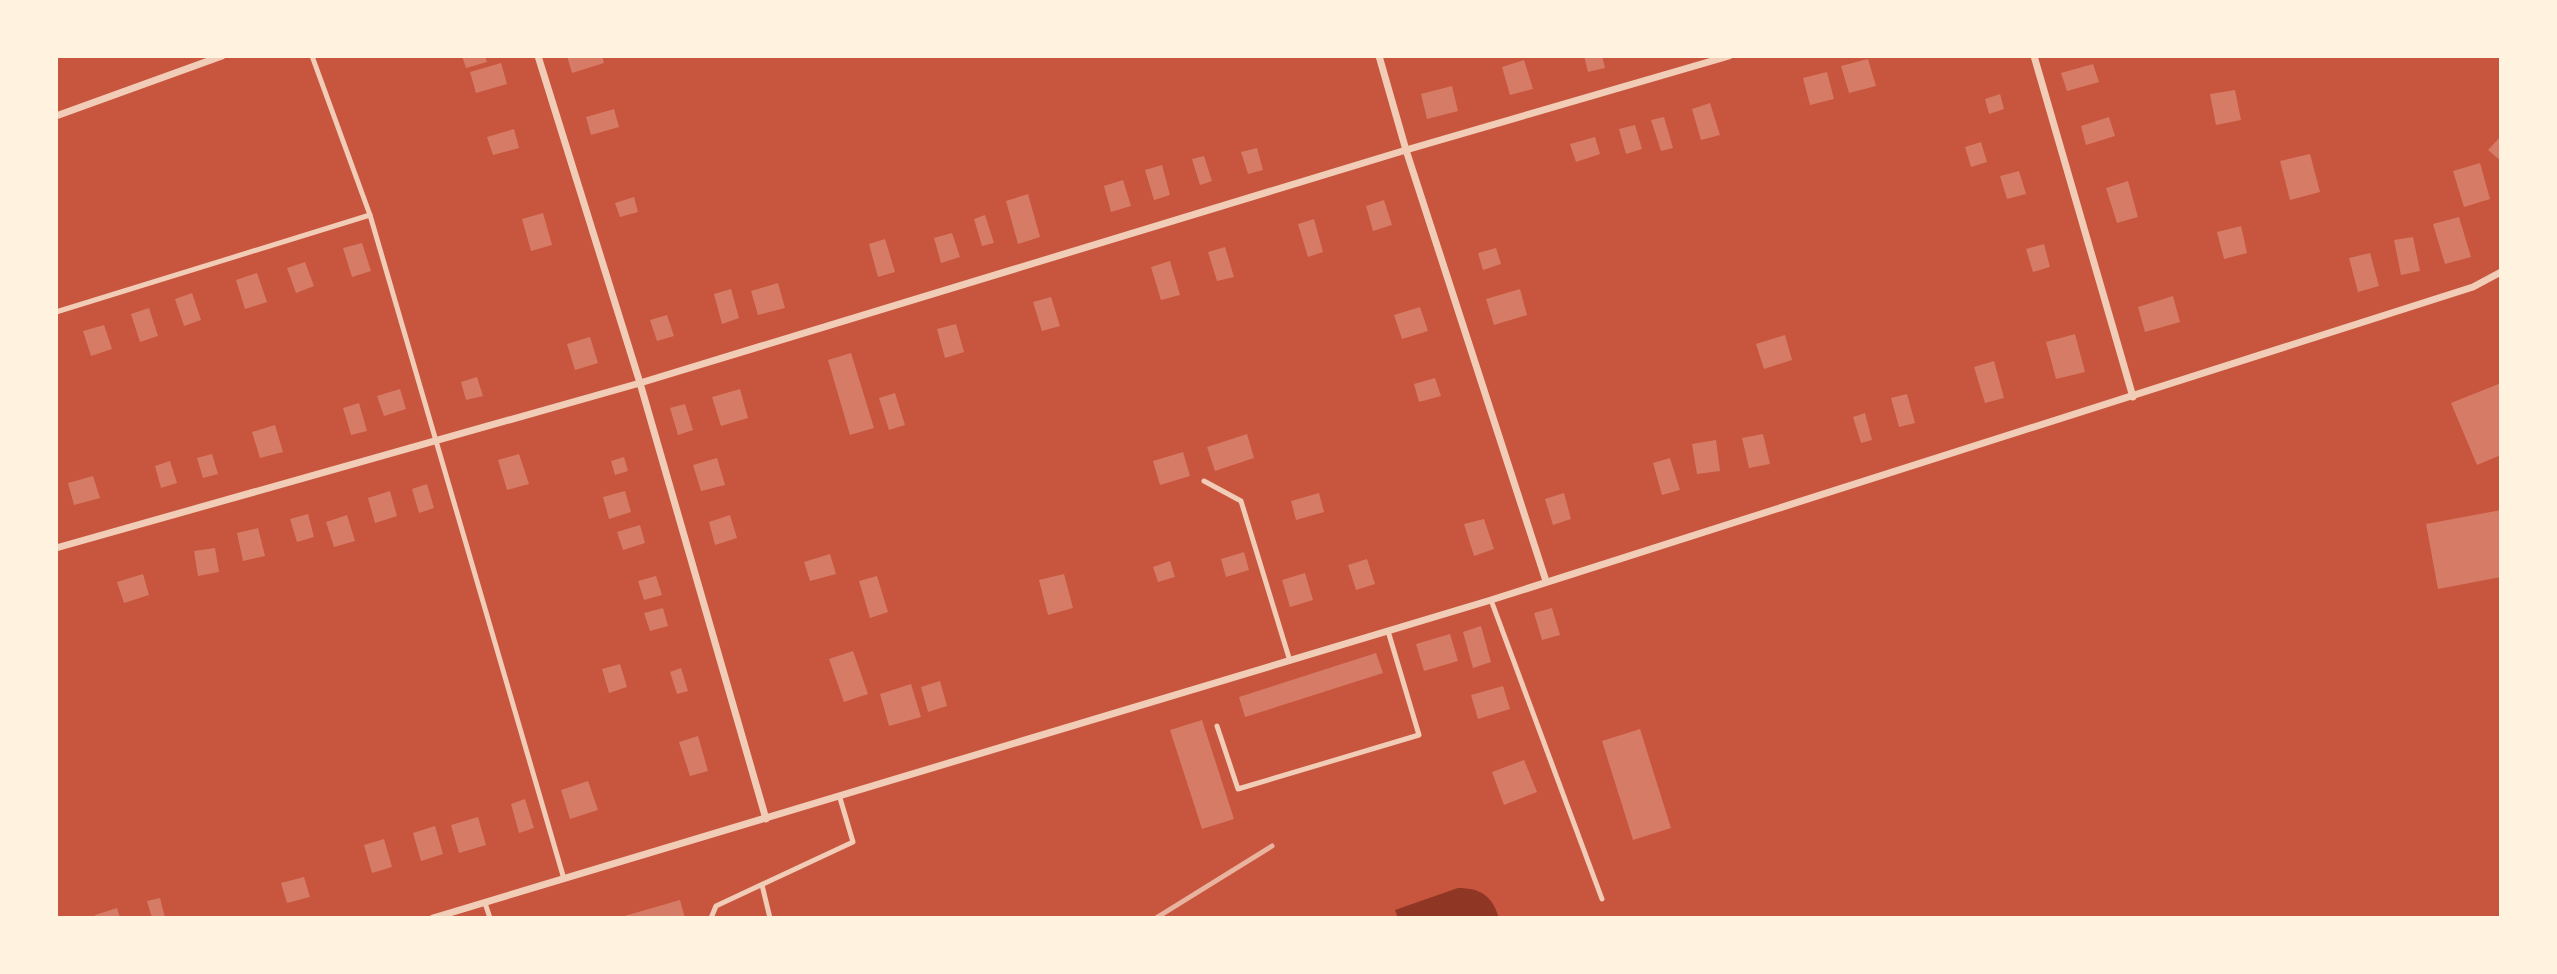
<svg xmlns="http://www.w3.org/2000/svg" width="2557" height="974" viewBox="0 0 2557 974" font-family="Barlow,sans-serif">
  <style>
    .water { fill: #8f3625 }
    .building { fill: #d67c66 }
    .lines { fill: none; stroke-linecap: round; stroke-linejoin: round }
    .service { stroke: #f1ccb7; stroke-width: 5 }
    .minor { stroke: #f1ccb7; stroke-width: 7 }
    .rail { stroke: #e9b49f; stroke-width: 5 }
  </style>
  <rect width="100%" height="100%" fill="#c8553d"/>
  <path class="water" d="M1458,888C1481,888 1492,896 1499,918H1398L1395,910Z"/>
  <g class="building">
    <path d="M462,56H485L487,62L466,68Z"/>
    <path d="M567,56H602L604,63L572,73Z"/>
    <path d="M1584,56H1602L1605,68L1588,72Z"/>
    <path d="M1868,59L1876,86L1849,93L1841,66Z"/>
    <path d="M1524,60L1533,89L1510,95L1502,67Z"/>
    <path d="M501,63L507,84L476,93L470,72Z"/>
    <path d="M2093,64L2099,82L2067,91L2061,73Z"/>
    <path d="M1827,72L1834,99L1810,105L1803,78Z"/>
    <path d="M1452,86L1458,111L1427,119L1421,94Z"/>
    <path d="M2235,90L2241,120L2216,125L2210,94Z"/>
    <path d="M2000,94L2004,109L1989,114L1985,99Z"/>
    <path d="M1710,103L1720,135L1701,140L1692,109Z"/>
    <path d="M614,109L619,127L591,135L586,117Z"/>
    <path d="M1664,117L1673,148L1661,151L1651,120Z"/>
    <path d="M2109,117L2115,136L2086,145L2081,126Z"/>
    <path d="M1635,125L1642,149L1626,154L1619,129Z"/>
    <path d="M514,129L519,148L493,155L487,137Z"/>
    <path d="M2501,136V161L2488,150Z"/>
    <path d="M1595,137L1600,154L1576,162L1570,144Z"/>
    <path d="M1981,142L1987,162L1971,167L1965,147Z"/>
    <path d="M1257,148L1263,170L1248,174L1241,152Z"/>
    <path d="M2310,154L2320,192L2290,200L2280,161Z"/>
    <path d="M1204,156L1212,181L1200,185L1192,159Z"/>
    <path d="M2480,163L2490,199L2464,207L2453,171Z"/>
    <path d="M1162,165L1170,195L1154,200L1145,170Z"/>
    <path d="M2019,171L2026,194L2007,199L2000,176Z"/>
    <path d="M1123,180L1131,206L1111,212L1104,186Z"/>
    <path d="M2128,181L2138,217L2117,223L2106,188Z"/>
    <path d="M1028,194L1040,237L1018,244L1006,201Z"/>
    <path d="M634,197L638,212L620,217L615,203Z"/>
    <path d="M1384,200L1392,225L1373,231L1366,206Z"/>
    <path d="M543,213L552,245L531,251L522,219Z"/>
    <path d="M985,215L994,243L982,246L974,219Z"/>
    <path d="M2459,217L2471,257L2445,264L2433,224Z"/>
    <path d="M1314,219L1323,252L1308,257L1298,224Z"/>
    <path d="M2241,226L2247,253L2224,259L2217,232Z"/>
    <path d="M952,233L960,257L941,263L934,238Z"/>
    <path d="M2413,237L2420,271L2401,275L2394,240Z"/>
    <path d="M885,239L895,272L878,277L869,244Z"/>
    <path d="M362,243L371,271L352,277L343,248Z"/>
    <path d="M2044,244L2050,267L2033,272L2026,249Z"/>
    <path d="M1225,247L1234,277L1217,281L1208,252Z"/>
    <path d="M1496,248L1501,264L1483,270L1478,253Z"/>
    <path d="M2370,253L2379,286L2358,292L2349,258Z"/>
    <path d="M1170,261L1180,295L1161,300L1151,267Z"/>
    <path d="M305,262L314,286L296,293L287,268Z"/>
    <path d="M257,273L267,302L245,309L236,280Z"/>
    <path d="M778,283L785,308L758,315L751,291Z"/>
    <path d="M731,289L739,318L722,324L714,294Z"/>
    <path d="M1520,289L1527,315L1494,325L1486,299Z"/>
    <path d="M192,293L201,320L184,326L175,299Z"/>
    <path d="M2173,296L2180,322L2145,332L2138,307Z"/>
    <path d="M1051,297L1060,326L1042,331L1033,302Z"/>
    <path d="M1420,307L1428,331L1402,339L1394,315Z"/>
    <path d="M149,308L158,336L140,342L131,314Z"/>
    <path d="M667,315L674,336L657,341L650,320Z"/>
    <path d="M956,324L964,352L945,358L937,329Z"/>
    <path d="M104,325L112,349L91,356L83,331Z"/>
    <path d="M2075,334L2085,372L2056,379L2046,342Z"/>
    <path d="M1785,335L1792,360L1764,369L1756,344Z"/>
    <path d="M590,337L598,363L575,370L567,344Z"/>
    <path d="M851,353L874,428L850,435L828,360Z"/>
    <path d="M1994,361L2004,398L1985,403L1974,367Z"/>
    <path d="M477,377L483,396L466,400L461,382Z"/>
    <path d="M1435,378L1441,396L1419,402L1414,384Z"/>
    <path d="M2501,383V455L2477,465L2451,403Z"/>
    <path d="M400,389L406,409L384,416L377,396Z"/>
    <path d="M740,389L748,418L721,426L712,397Z"/>
    <path d="M895,393L905,425L889,430L879,398Z"/>
    <path d="M1907,394L1915,423L1899,427L1891,398Z"/>
    <path d="M359,403L367,431L351,435L343,408Z"/>
    <path d="M685,404L693,430L678,435L670,408Z"/>
    <path d="M1865,413L1872,440L1861,443L1853,417Z"/>
    <path d="M275,425L283,452L260,458L252,432Z"/>
    <path d="M1247,434L1254,458L1215,471L1207,447Z"/>
    <path d="M1763,434L1770,464L1749,468L1742,438Z"/>
    <path d="M1716,440L1720,471L1697,474L1692,444Z"/>
    <path d="M1183,452L1190,476L1160,485L1153,461Z"/>
    <path d="M212,454L218,474L203,478L197,458Z"/>
    <path d="M519,454L529,484L507,490L498,460Z"/>
    <path d="M624,457L628,471L615,475L611,461Z"/>
    <path d="M717,458L725,485L701,491L693,465Z"/>
    <path d="M1670,458L1680,490L1662,495L1653,463Z"/>
    <path d="M170,461L177,483L161,488L155,466Z"/>
    <path d="M93,476L100,498L74,505L68,483Z"/>
    <path d="M427,484L434,508L419,513L412,489Z"/>
    <path d="M390,491L397,516L375,523L368,498Z"/>
    <path d="M625,491L631,512L609,519L603,497Z"/>
    <path d="M1319,493L1324,512L1296,520L1291,501Z"/>
    <path d="M1564,493L1571,519L1553,525L1545,499Z"/>
    <path d="M2501,510V577L2438,589L2426,524Z"/>
    <path d="M308,514L314,537L297,542L290,519Z"/>
    <path d="M347,515L355,541L334,547L326,522Z"/>
    <path d="M730,515L737,538L715,545L709,522Z"/>
    <path d="M1484,519L1494,549L1474,556L1464,524Z"/>
    <path d="M640,525L645,543L623,550L617,532Z"/>
    <path d="M258,528L265,556L243,561L237,533Z"/>
    <path d="M215,548L219,572L198,576L194,551Z"/>
    <path d="M1244,552L1249,570L1226,577L1221,559Z"/>
    <path d="M830,554L836,574L810,581L804,562Z"/>
    <path d="M1367,559L1375,584L1356,590L1348,565Z"/>
    <path d="M1170,561L1175,577L1158,582L1153,567Z"/>
    <path d="M1305,573L1313,600L1290,607L1282,580Z"/>
    <path d="M143,574L149,595L124,603L117,582Z"/>
    <path d="M1064,574L1073,608L1048,615L1039,580Z"/>
    <path d="M656,576L662,595L644,600L638,581Z"/>
    <path d="M877,576L888,612L870,618L859,581Z"/>
    <path d="M663,608L668,626L650,631L644,613Z"/>
    <path d="M1552,608L1560,635L1542,640L1534,613Z"/>
    <path d="M1481,626L1491,662L1473,668L1463,632Z"/>
    <path d="M1450,634L1458,661L1424,671L1416,644Z"/>
    <path d="M853,651L868,694L844,702L829,659Z"/>
    <path d="M1376,653L1383,673L1245,717L1239,697Z"/>
    <path d="M620,664L627,687L609,693L602,669Z"/>
    <path d="M681,668L688,691L677,694L670,672Z"/>
    <path d="M940,681L947,706L928,712L921,687Z"/>
    <path d="M911,684L921,717L889,726L880,694Z"/>
    <path d="M1503,686L1510,709L1478,719L1471,695Z"/>
    <path d="M1202,720L1234,819L1202,829L1170,730Z"/>
    <path d="M1640,729L1671,828L1633,840L1602,741Z"/>
    <path d="M698,736L708,771L690,776L679,742Z"/>
    <path d="M1524,760L1537,792L1504,805L1492,772Z"/>
    <path d="M588,781L598,810L570,819L561,790Z"/>
    <path d="M525,799L534,828L519,833L511,804Z"/>
    <path d="M478,817L486,845L459,853L451,825Z"/>
    <path d="M435,826L443,854L421,861L413,833Z"/>
    <path d="M384,839L392,867L372,873L364,845Z"/>
    <path d="M304,877L310,897L287,903L281,883Z"/>
    <path d="M160,898L165,918H152L147,901Z"/>
    <path d="M680,900L685,918H621V917Z"/>
    <path d="M117,908L120,918H96L95,915Z"/>
  </g>
  <g class="lines">
    <g class="service">
      <path d="M312,56L370,215"/>
      <path d="M56,312L370,215L564,879"/>
      <path d="M1204,481L1241,501L1290,661"/>
      <path d="M1491,600L1602,899"/>
      <path d="M1217,726L1238,789L1419,735L1388,631"/>
      <path d="M762,885L770,918"/>
      <path d="M485,903L490,918"/>
      <path d="M711,918L716,906L853,842L840,798"/>
    </g>
    <g class="minor">
      <path d="M538,56L640,383L766,819"/>
      <path d="M1379,56L1406,150L1546,581"/>
      <path d="M2034,56L2133,397"/>
      <path d="M56,116L222,56"/>
      <path d="M56,548L640,383L1406,150L1729,56"/>
      <path d="M433,918L1491,600L2473,287L2501,272"/>
    </g>
    <path class="rail" d="M1156,918L1272,846"/>
  </g>
  <rect width="2557" height="974" fill="none" stroke="#fff3e0" stroke-width="116"/>
</svg>
